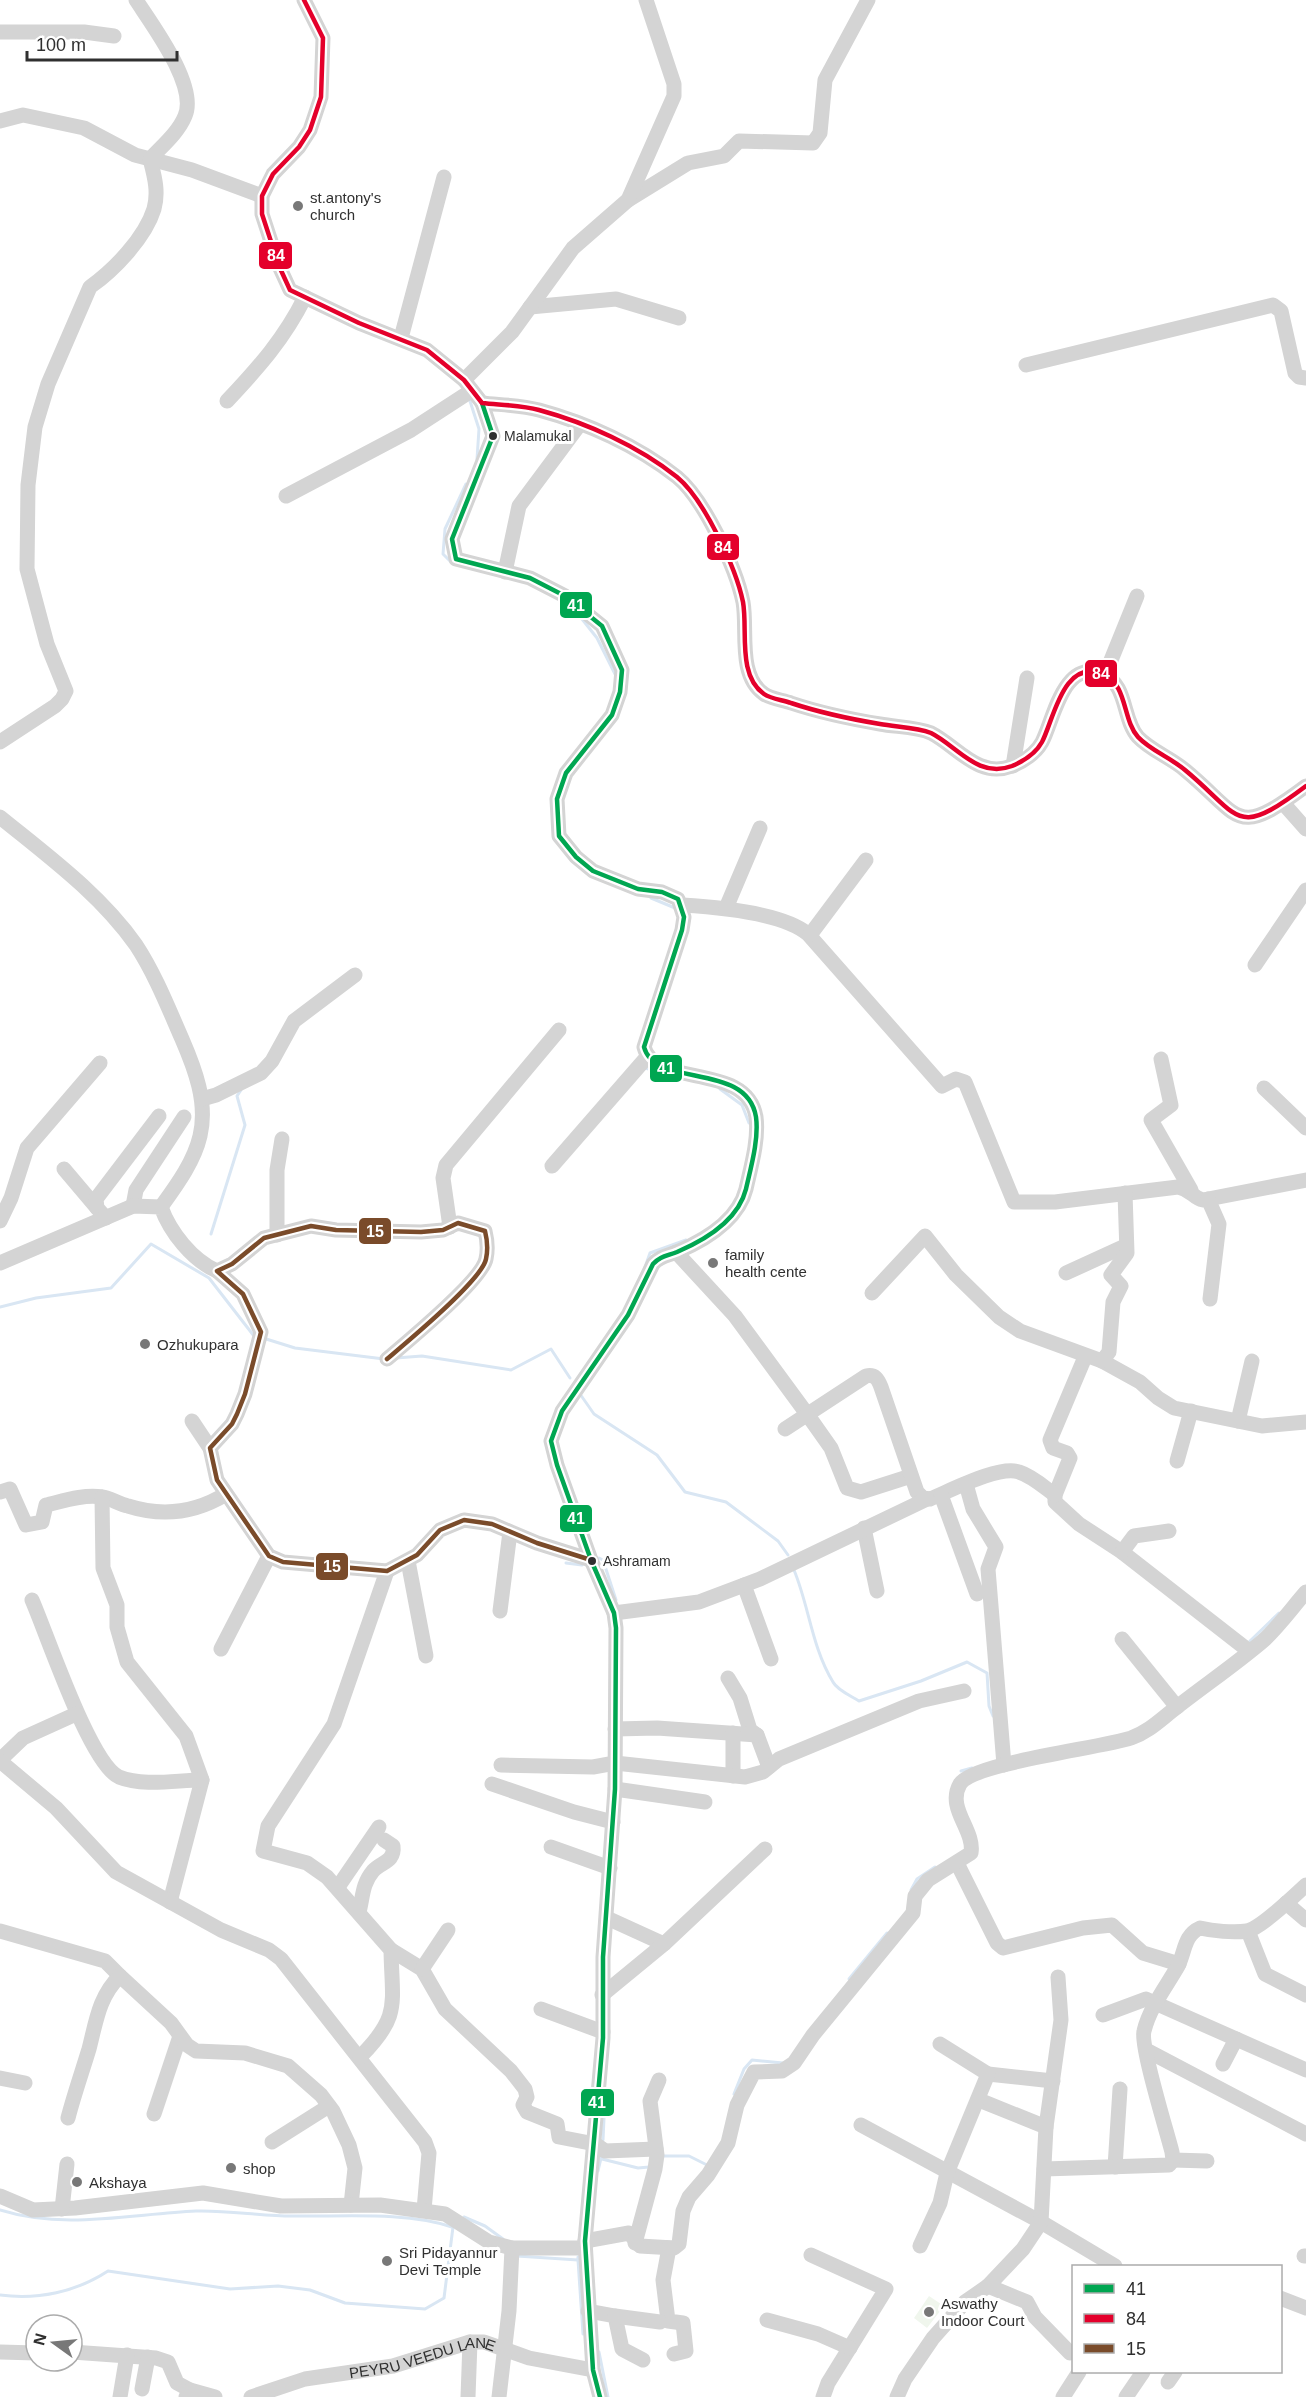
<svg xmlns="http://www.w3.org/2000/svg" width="1306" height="2397" viewBox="0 0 1306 2397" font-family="Helvetica,sans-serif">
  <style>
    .green { fill: #f0f6ed }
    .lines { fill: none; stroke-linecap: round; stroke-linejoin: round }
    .stream { stroke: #d9e6f3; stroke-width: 3 }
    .minor { stroke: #d4d4d4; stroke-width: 15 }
    .bus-1-casing { stroke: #fff; stroke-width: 9 }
    .bus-2-casing { stroke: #fff; stroke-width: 9 }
    .bus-3-casing { stroke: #fff; stroke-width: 9 }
    .bus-1 { stroke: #00a651; stroke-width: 4.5 }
    .bus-2 { stroke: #e4002b; stroke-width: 4.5 }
    .bus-3 { stroke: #7a4b2a; stroke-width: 4.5 }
    .poi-dot { fill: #787878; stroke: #fff; stroke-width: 2 }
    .bus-dot { fill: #303030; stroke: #fff; stroke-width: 2 }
    .labels { text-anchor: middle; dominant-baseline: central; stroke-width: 6; stroke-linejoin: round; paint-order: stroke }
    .bus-label { font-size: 14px; fill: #303030; stroke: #fff; text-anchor: start }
    .poi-label { font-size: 15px; fill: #303030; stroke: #fff; text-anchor: start }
    .street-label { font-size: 15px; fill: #303030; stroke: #fff }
    .line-badge { stroke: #fff; stroke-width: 2 }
    .badge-label { font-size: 16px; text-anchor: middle; font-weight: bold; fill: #fff }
  </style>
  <rect width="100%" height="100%" fill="#fff"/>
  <path class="green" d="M929,2296L944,2306L927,2328L914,2318Z"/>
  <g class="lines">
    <g class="stream">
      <path d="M469,398L479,429L477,459"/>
      <path d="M451,562L443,554L445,529L466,484"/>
      <path d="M582,619L597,638L615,674"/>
      <path d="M651,898L675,908"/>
      <path d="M645,1068L659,1072"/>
      <path d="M720,1089L742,1105L749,1123"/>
      <path d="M211,1234L245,1125L237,1096L241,1090"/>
      <path d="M644,1270L650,1253L686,1240"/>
      <path d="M0,1307L36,1298L111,1288L151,1244L209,1278L254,1336"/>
      <path d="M263,1338L295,1348L384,1359"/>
      <path d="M396,1358L422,1356L511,1370L551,1349L570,1378"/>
      <path d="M580,1394L594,1414L657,1455L685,1492L726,1502L778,1541L788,1555"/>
      <path d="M599,1558L603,1560L616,1600"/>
      <path d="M566,1563L582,1565"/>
      <path d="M794,1570C809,1606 812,1648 833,1682C837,1690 851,1696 859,1701L921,1681L967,1662L987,1673L989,1706L993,1716"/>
      <path d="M1250,1641L1279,1613"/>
      <path d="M961,1771L972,1768"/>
      <path d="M911,1890L917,1879L935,1867"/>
      <path d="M849,1979L887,1933"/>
      <path d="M734,2094L744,2069L752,2060L783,2063"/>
      <path d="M603,2140L605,2097"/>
      <path d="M663,2156H689L707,2165"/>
      <path d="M602,2159L638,2168L649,2167"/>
      <path d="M598,2171L602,2154"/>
      <path d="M0,2210C63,2230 131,2214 196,2211C228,2210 260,2216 292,2216C340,2217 406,2211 452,2227"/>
      <path d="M464,2217L485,2226L503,2239"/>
      <path d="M517,2256L578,2260V2257"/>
      <path d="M578,2260L583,2334"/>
      <path d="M0,2295C38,2300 76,2292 108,2271L230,2289L278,2286L310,2290L345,2303L425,2309L444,2298L453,2227"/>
      <path d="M599,2352L608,2397"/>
    </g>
    <g class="minor">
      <path d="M304,0L323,38L321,97L310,130L299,147L273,174L262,196V214L279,266L290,290L359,323L427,350L464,380L482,403C501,405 521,405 539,410C587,423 638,446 677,477C704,499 736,568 743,602C748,630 737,675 764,694C771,699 783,700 791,703C821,713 850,719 880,724C896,727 917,727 931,733C957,746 978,779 1012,766C1024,761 1036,753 1042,742C1054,719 1063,658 1103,674C1128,685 1122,719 1138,737C1150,750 1171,758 1185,770C1242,817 1234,840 1306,786"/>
      <path d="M0,32H84L114,36"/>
      <path d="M0,121L23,115L84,128L135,155L192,170L262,196"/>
      <path d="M628,200L688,163L724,156L739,141L813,143L820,133L825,80L868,0"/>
      <path d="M530,307L616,299L679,318"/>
      <path d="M401,338L444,177"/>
      <path d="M1026,365L1273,305L1281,311L1295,373L1299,377L1306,378"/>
      <path d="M464,380L512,332L573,248L628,200L674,96V84L646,0"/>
      <path d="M227,401C259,367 284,339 305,297"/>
      <path d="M482,403L493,436L452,539L456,559L530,578L565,596L602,626L622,670L620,692L612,715L566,773L557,799L559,836L576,857L593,871L638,889L662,892L678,899L684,917L682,930L644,1047C655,1089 747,1061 756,1117C759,1139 751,1167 746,1189C738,1221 705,1240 677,1252C667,1256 660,1256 653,1264L628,1315L562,1411L551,1441L557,1465L591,1560L614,1613L616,1628L615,1789L603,1957V2038L585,2241L593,2370L600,2397"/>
      <path d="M286,496L411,430L471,391"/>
      <path d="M505,572L519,506L580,424"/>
      <path d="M1105,675L1137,596"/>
      <path d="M0,742L55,706L62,699L66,691L47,644L27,569L28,485L35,427L48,384L90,287C114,270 145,238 154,209C159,191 154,175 150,159C162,146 178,133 185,116C198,86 153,26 136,0"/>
      <path d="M1013,766L1027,678"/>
      <path d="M1283,803L1306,829"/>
      <path d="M0,817C48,856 100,894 136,945C155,974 168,1007 182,1039C195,1069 208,1103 200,1136C194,1162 176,1186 161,1207"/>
      <path d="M682,905C715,907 783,913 808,934L942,1086L956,1079L965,1082L1014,1202H1055L1178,1187C1192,1190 1193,1198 1203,1200L1306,1180"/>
      <path d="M726,908L760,828"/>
      <path d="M810,935L866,860"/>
      <path d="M1255,965L1306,890"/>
      <path d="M1161,1059L1171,1105L1151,1120L1191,1190"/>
      <path d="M1264,1088L1306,1128"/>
      <path d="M202,1099L216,1095L261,1073L272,1061L294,1021L355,975"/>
      <path d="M552,1166L647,1057"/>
      <path d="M64,1169L97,1208"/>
      <path d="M1208,1199L1219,1224L1210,1299"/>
      <path d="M133,1206L136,1190L184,1117"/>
      <path d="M106,1218L97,1208L96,1199L159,1116"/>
      <path d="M0,1221L11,1198L27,1148L100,1063"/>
      <path d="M450,1227L443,1178L446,1165L559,1030"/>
      <path d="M277,1235V1170L282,1139"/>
      <path d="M676,1252L735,1316L807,1414L831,1448L847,1488L861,1492L911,1476"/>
      <path d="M0,1263L133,1206L161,1207C170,1232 192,1260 217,1271"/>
      <path d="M1066,1273L1125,1246"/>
      <path d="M872,1293L925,1236L956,1275L999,1317L1020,1331L1102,1361L1140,1382L1158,1398L1174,1408L1262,1426L1306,1422"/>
      <path d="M1085,1357L1050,1440L1053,1448L1067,1453L1070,1458L1055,1495V1502L1079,1524L1122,1552L1249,1651"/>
      <path d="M387,1359C407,1342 482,1280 486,1259C488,1250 487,1239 485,1231L458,1223L443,1230L421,1232L336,1230L311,1226L264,1238L232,1264L217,1271L243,1294L261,1332L245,1394L237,1414L232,1424L210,1448L217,1480L269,1556L283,1562L387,1571L417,1555L440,1530L464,1520L492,1524L537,1543L591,1560"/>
      <path d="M1102,1361L1109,1352L1113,1302L1121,1286L1111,1275L1127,1253L1125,1193"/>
      <path d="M192,1421L210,1448"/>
      <path d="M1238,1421L1252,1361"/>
      <path d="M785,1429L866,1376C875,1374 878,1379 881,1387L917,1492L923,1498L930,1499C950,1491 999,1465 1019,1472C1032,1476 1044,1487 1055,1495"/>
      <path d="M1177,1461L1191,1411"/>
      <path d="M966,1484L973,1509L996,1547L988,1569L1004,1765"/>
      <path d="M0,1492L10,1489L26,1525L42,1522L46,1505C63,1501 84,1494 102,1497C110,1498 119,1504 128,1506C163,1517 195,1513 226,1494"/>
      <path d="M941,1495L977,1594"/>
      <path d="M102,1497L103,1568L117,1605V1627L127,1662L186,1736L202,1780L170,1902"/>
      <path d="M864,1528L877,1591"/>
      <path d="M1122,1552L1134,1536L1169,1531"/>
      <path d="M408,1561L426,1656"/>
      <path d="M744,1585L771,1659"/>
      <path d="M32,1600C47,1634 90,1764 119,1777C144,1787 177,1780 202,1780"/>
      <path d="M500,1611L510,1532"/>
      <path d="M614,1613L699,1602L760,1579L927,1499"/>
      <path d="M1122,1639L1177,1707"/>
      <path d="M221,1649L269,1556"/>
      <path d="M728,1678L740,1698L750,1730L757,1735L769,1767"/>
      <path d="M615,1729L657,1728L757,1735"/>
      <path d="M733,1733V1776"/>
      <path d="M0,1760L23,1738L76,1714"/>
      <path d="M0,1761L56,1808L116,1872L221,1930L269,1950L281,1959L425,2142L429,2153L424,2210"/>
      <path d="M501,1765L593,1767L615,1763L745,1777L763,1772L779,1759L919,1701L964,1691"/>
      <path d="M492,1784L574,1812L613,1822"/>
      <path d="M615,1789L705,1802"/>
      <path d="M551,1847L610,1868"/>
      <path d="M957,1863L997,1943L1003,1948L1083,1928L1112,1925L1143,1953L1179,1964"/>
      <path d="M338,1887L379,1827"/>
      <path d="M1286,1903L1306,1920"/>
      <path d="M359,1912C363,1897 362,1884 373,1871C381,1862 395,1862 393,1846L384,1840"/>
      <path d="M607,1918L664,1944"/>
      <path d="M0,1931L105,1961L120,1976"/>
      <path d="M1248,1931L1265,1974L1306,1995"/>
      <path d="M391,1950L422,1969L445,2009L511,2071L525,2089L527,2097L523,2105L527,2112L557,2124L559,2137L595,2144L605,2151L656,2149"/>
      <path d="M422,1969L448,1930"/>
      <path d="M602,1995L664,1944L765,1849"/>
      <path d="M541,2009L603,2032"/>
      <path d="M1103,2015L1146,1999L1306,2070"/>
      <path d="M1146,2050L1306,2134"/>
      <path d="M360,2057C401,2016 392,2005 391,1950L327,1877L307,1863L263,1851L268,1826L334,1724L387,1571"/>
      <path d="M1223,2064L1236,2039"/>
      <path d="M988,2074L1053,2081"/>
      <path d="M0,2078L25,2083"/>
      <path d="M979,2100L1046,2127"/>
      <path d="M154,2114L180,2036"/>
      <path d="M68,2118C74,2095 82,2072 89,2049C96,2022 99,1996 120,1976L171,2023L187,2045L196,2051L245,2053L288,2066L321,2095L333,2111L349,2145L355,2168L351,2205"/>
      <path d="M861,2125L1041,2222L1115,2266"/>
      <path d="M272,2142L329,2106"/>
      <path d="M1173,2160L1207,2161"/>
      <path d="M1115,2167L1120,2089"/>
      <path d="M1044,2169L1169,2165L1173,2160L1172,2152C1167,2132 1140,2045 1144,2031C1150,2007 1166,1987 1178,1966C1185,1952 1184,1935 1200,1928C1213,1931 1233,1933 1247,1931C1261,1928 1294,1896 1306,1885"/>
      <path d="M0,2196L33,2210L75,2208L203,2193L281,2206L380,2205L445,2214L489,2242L512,2248H585"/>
      <path d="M62,2209L67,2164"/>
      <path d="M585,2241L629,2233L640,2246L674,2248L679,2244L683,2211L689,2197L708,2175L728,2143L737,2105L754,2072L782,2071L794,2063L813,2035L913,1913L915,1896L928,1880L971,1853C975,1830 946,1808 960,1784C973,1763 1101,1748 1131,1738C1150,1731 1161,1719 1177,1707C1205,1685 1236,1664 1264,1640C1279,1626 1292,1608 1306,1592"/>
      <path d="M635,2243L655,2169L657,2155L650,2101L659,2080"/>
      <path d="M920,2246L940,2203L947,2173L988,2074L940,2044"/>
      <path d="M669,2248L663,2280L668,2321L683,2323L686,2351L674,2354"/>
      <path d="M811,2255L886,2289L828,2383L823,2397"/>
      <path d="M1304,2256H1306"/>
      <path d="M988,2286L1027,2302L1035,2317L1070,2353"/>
      <path d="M1280,2298L1306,2308"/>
      <path d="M588,2311L615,2316L622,2349L643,2360"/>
      <path d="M615,2316L660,2322"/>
      <path d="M767,2320L818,2334L850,2348"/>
      <path d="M0,2352L36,2353"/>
      <path d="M72,2352L156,2358L168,2362L177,2383L190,2390"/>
      <path d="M1168,2382L1175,2372"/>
      <path d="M142,2389L148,2357"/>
      <path d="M120,2397L127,2355"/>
      <path d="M186,2397L190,2390L215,2397"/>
      <path id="s1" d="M251,2397L305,2379L393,2366L470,2342H484L529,2358L593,2370"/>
      <path d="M468,2397L470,2342"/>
      <path d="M499,2397L509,2311L512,2248"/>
      <path d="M897,2397L905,2379L933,2338L965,2302L988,2286L1023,2249L1041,2222L1046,2127L1061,2020L1058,1977"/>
      <path d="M1063,2397L1079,2372"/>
      <path d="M1126,2397L1143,2372"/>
    </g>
    <g class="bus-1-casing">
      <path id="bus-1" d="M482,403L493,436L452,539L456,559L530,578L565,596L602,626L622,670L620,692L612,715L566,773L557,799L559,836L576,857L593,871L638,889L662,892L678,899L684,917L682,930L644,1047C655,1089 747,1061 756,1117C759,1139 751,1167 746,1189C738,1221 705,1240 677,1252C667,1256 660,1256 653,1264L628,1315L562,1411L551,1441L557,1465L591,1560L614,1613L616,1628L615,1789L603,1957V2038L585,2241L593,2370L600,2397"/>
    </g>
    <g class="bus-2-casing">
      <path id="bus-2" d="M304,0L323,38L321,97L310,130L299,147L273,174L262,196V214L279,266L290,290L359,323L427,350L464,380L482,403C501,405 521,405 539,410C587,423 638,446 677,477C704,499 736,568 743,602C748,630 737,675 764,694C771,699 783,700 791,703C821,713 850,719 880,724C896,727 917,727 931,733C957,746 978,779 1012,766C1024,761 1036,753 1042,742C1054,719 1063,658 1103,674C1128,685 1122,719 1138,737C1150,750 1171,758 1185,770C1242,817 1234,840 1306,786"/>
    </g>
    <g class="bus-3-casing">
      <path id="bus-3" d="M387,1359C407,1342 482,1280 486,1259C488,1250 487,1239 485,1231L458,1223L443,1230L421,1232L336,1230L311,1226L264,1238L232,1264L217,1271L243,1294L261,1332L245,1394L237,1414L232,1424L210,1448L217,1480L269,1556L283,1562L387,1571L417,1555L440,1530L464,1520L492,1524L537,1543L591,1560"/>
    </g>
    <use href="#bus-1" class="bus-1"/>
    <use href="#bus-2" class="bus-2"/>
    <use href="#bus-3" class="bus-3"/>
  </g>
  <g class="poi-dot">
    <circle cx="298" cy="206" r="6"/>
    <circle cx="713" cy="1263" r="6"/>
    <circle cx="145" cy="1344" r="6"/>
    <circle cx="231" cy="2168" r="6"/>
    <circle cx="77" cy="2182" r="6"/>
    <circle cx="387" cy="2261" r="6"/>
    <circle cx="929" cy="2312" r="6"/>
  </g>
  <g class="bus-dot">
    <circle cx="493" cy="436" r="5"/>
    <circle cx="592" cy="1561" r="5"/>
  </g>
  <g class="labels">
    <g class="bus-label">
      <text x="504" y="436">Malamukal</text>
      <text x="603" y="1561">Ashramam</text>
    </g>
    <g class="poi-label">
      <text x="310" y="197">st.antony's<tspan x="310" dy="17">church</tspan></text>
      <text x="725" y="1254">family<tspan x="725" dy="17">health cente</tspan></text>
      <text x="157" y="1344">Ozhukupara</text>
      <text x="243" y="2168">shop</text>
      <text x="89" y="2182">Akshaya</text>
      <text x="399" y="2252">Sri Pidayannur<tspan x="399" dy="17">Devi Temple</tspan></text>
      <text x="941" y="2303">Aswathy<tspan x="941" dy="17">Indoor Court</tspan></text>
    </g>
    <g class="street-label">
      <text stroke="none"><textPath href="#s1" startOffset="177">PEYRU VEEDU LANE</textPath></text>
    </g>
  </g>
  <g class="line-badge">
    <rect x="258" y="241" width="35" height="29" rx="6" fill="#e4002b"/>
    <rect x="706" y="533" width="34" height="28" rx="6" fill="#e4002b"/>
    <rect x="559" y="591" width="34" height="28" rx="6" fill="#00a651"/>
    <rect x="1084" y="659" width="34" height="29" rx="6" fill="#e4002b"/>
    <rect x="649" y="1054" width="34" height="29" rx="6" fill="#00a651"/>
    <rect x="358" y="1217" width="34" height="28" rx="6" fill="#7a4b2a"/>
    <rect x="559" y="1504" width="34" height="29" rx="6" fill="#00a651"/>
    <rect x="315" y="1552" width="34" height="29" rx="6" fill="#7a4b2a"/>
    <rect x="580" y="2088" width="35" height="29" rx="6" fill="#00a651"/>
  </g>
  <g class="badge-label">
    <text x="276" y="261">84</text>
    <text x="723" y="553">84</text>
    <text x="576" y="611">41</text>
    <text x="1101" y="679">84</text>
    <text x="666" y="1074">41</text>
    <text x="375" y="1237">15</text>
    <text x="576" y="1524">41</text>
    <text x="332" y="1572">15</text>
    <text x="597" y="2108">41</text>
  </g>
  <rect x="1072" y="2265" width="210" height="108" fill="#ffffff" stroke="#acacac" stroke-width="1.5"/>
  <rect x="1084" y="2284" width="30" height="9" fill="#00a651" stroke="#acacac" stroke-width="1.5"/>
  <text x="1126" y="2295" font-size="18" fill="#303030">41</text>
  <rect x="1084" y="2314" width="30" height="9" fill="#e4002b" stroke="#acacac" stroke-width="1.5"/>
  <text x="1126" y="2325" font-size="18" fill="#303030">84</text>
  <rect x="1084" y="2344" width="30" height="9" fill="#7a4b2a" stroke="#acacac" stroke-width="1.5"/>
  <text x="1126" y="2355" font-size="18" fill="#303030">15</text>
  <g transform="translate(54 2343) rotate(285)"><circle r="28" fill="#ffffff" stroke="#acacac" stroke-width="1.5"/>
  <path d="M0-4.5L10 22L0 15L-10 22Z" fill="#787878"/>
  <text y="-9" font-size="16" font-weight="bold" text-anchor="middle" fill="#303030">N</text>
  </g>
  <path d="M27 51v9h150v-9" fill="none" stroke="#303030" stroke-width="3"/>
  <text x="36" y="51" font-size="18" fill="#303030" stroke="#ffffff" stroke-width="4.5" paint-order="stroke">100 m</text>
</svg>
